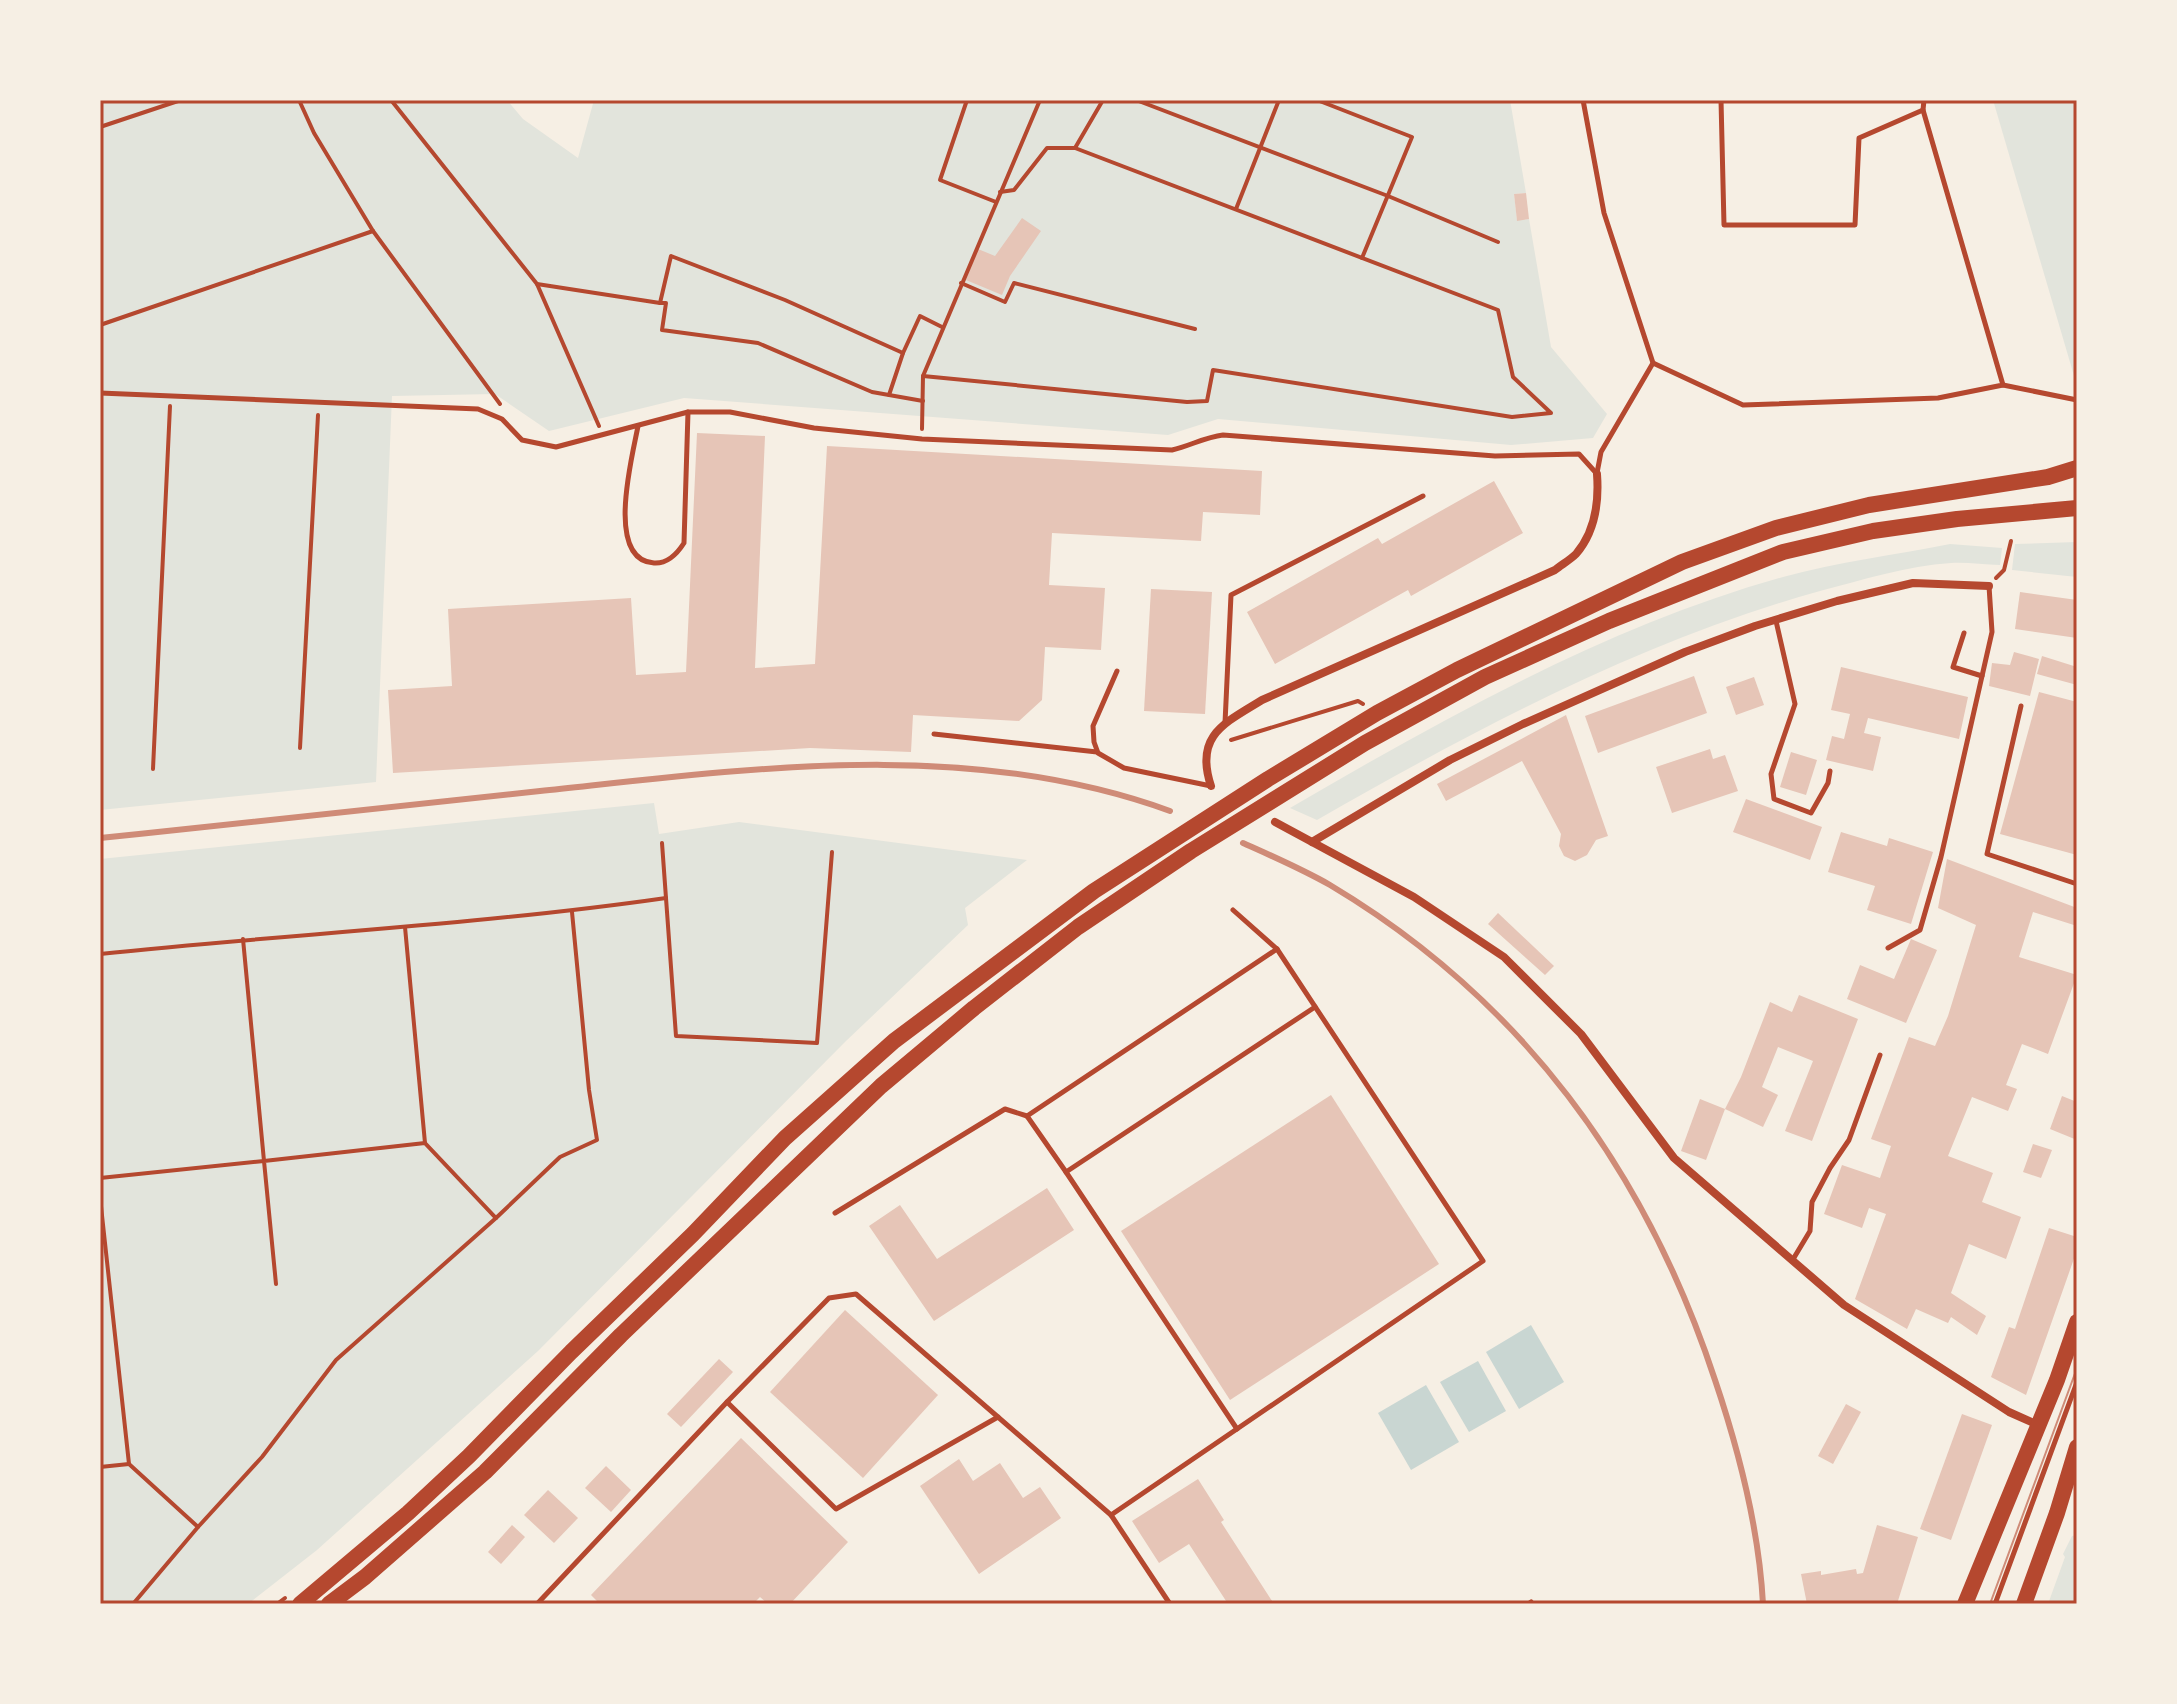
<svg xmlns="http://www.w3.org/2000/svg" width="2177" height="1704" viewBox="0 0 2177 1704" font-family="Poppins,sans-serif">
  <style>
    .green { fill: #e2e4dc }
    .water { fill: #c9d6d2 }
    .building { fill: #e6c5b7 }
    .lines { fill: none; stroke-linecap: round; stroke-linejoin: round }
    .path { stroke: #b5482f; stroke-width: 4 }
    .service { stroke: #b5482f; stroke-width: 5 }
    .minor { stroke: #b5482f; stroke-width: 8 }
    .primary { stroke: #b5482f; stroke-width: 16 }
    .tram { stroke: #cf8b77; stroke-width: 2 }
    .rail { stroke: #cf8b77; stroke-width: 6 }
    .neatline { fill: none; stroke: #b5482f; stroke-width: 3 }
  </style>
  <rect width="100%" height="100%" fill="#f6efe4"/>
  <g class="green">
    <path d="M100,100H507L523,119L578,158L594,100H1510L1526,193L1514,194L1517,220L1529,219L1551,347L1607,414L1593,438L1511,445L1218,419L1168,435L684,398L549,431L495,394L392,396L376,782L100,810Z"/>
    <path d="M1993,100H2077V386Z"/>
    <path d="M2077,542V577L2012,570L2015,544Z"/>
    <path d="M1950,544L2002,548L2000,565C1984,565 1967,562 1951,563C1907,566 1862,580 1820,591C1643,640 1476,729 1317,820L1290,808C1446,717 1608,626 1783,577C1838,562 1895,555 1950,544Z"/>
    <path d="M654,803L659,834L739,822L1027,860L965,908L968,925L846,1041L538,1351L317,1550L248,1604H100V859Z"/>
    <path d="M2077,1535V1604H2048L2065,1557L2063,1554L2072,1536Z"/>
  </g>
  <g class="water">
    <path d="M1531,1325L1564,1382L1519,1409L1486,1352Z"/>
    <path d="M1478,1361L1506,1411L1469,1432L1440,1382Z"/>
    <path d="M1426,1385L1459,1442L1411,1470L1378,1413Z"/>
  </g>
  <g class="building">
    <path d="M1526,193L1529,219L1517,221L1514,194Z"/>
    <path d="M1022,218L1041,231L1010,276L1002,295L966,280L978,249L995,256Z"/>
    <path d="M697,433L765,436L755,668L815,664L827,446L1262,471L1260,515L1203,512L1201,541L1052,533L1049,585L1105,588L1101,650L1045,647L1042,700L1019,721L913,715L911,752L810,748L393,773L388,690L452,686L448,609L631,598L636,675L686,672Z"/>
    <path d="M1494,481L1523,533L1411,596L1408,590L1275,664L1247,612L1378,538L1382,544Z"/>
    <path d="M1151,589L1212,592L1205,714L1144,711Z"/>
    <path d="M2020,592L2077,600V638L2015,629Z"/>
    <path d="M2014,652L2039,659L2030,696L1989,686L1992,663L2010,665Z"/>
    <path d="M2042,656L2077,667V685L2037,674Z"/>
    <path d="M1841,667L1968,697L1959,739L1868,718L1864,733L1881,737L1873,771L1826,760L1832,736L1844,739L1850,714L1831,710Z"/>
    <path d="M1694,676L1707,713L1598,753L1585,716Z"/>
    <path d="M1754,677L1764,705L1736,715L1726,687Z"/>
    <path d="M2039,692L2077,702V855L2000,834Z"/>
    <path d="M1566,715L1608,836L1596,840L1587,855L1575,861L1564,856L1559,846L1561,834L1522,761L1446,801L1437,784Z"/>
    <path d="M1710,749L1713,759L1725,755L1738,791L1672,813L1656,767Z"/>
    <path d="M1791,752L1817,760L1806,795L1780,787Z"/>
    <path d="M1746,799L1822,827L1810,860L1733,832Z"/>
    <path d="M1841,832L1887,846L1889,838L1933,852L1911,924L1867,910L1875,886L1828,872Z"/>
    <path d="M1947,859L2077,908V926L2033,912L2019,957L2077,975L2048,1054L2022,1044L2006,1085L2017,1089L2008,1111L1972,1097L1948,1156L1993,1173L1982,1202L2021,1217L2006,1259L1969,1244L1951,1293L1986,1316L1977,1335L1951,1317L1948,1323L1916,1309L1907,1329L1855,1299L1886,1214L1869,1208L1862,1228L1824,1214L1842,1165L1880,1178L1891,1146L1871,1139L1909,1037L1935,1046L1948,1016L1976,925L1938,908Z"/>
    <path d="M1498,913L1554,966L1545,975L1488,924Z"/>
    <path d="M1911,939L1937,950L1906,1023L1847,999L1860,965L1894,979Z"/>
    <path d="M1799,995L1858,1019L1812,1141L1785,1131L1813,1061L1778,1047L1762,1087L1778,1095L1763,1127L1725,1109L1741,1077L1770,1002L1792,1012Z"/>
    <path d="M1331,1095L1439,1264L1230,1400L1121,1231Z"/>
    <path d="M2062,1096L2077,1102V1140L2050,1129Z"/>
    <path d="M1700,1099L1725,1109L1706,1160L1681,1151Z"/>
    <path d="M2033,1144L2052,1150L2041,1178L2023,1172Z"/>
    <path d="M1047,1188L1074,1230L934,1321L869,1226L900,1205L937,1259Z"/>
    <path d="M2049,1228L2077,1237V1250L2026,1395L1991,1377L2009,1327L2015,1329Z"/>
    <path d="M845,1310L938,1395L863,1478L770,1392Z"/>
    <path d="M719,1359L733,1372L681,1427L667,1414Z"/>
    <path d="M1846,1404L1861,1412L1833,1464L1818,1456Z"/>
    <path d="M1962,1414L1992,1425L1951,1540L1920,1529Z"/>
    <path d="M741,1438L848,1542L790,1604H768L760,1597L753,1604H600L591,1595Z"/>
    <path d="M959,1459L973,1481L1000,1463L1023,1498L1040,1487L1061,1518L979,1574L920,1486Z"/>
    <path d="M606,1466L631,1490L611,1512L585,1488Z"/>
    <path d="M1198,1479L1224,1520L1221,1522L1274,1604H1228L1189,1544L1159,1563L1132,1521Z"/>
    <path d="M548,1490L578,1518L554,1543L524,1515Z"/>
    <path d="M512,1525L525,1537L501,1564L488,1552Z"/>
    <path d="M1877,1525L1918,1537L1897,1604H1807L1801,1574L1821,1571V1575L1856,1569L1857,1574L1863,1573Z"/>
  </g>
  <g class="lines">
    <g class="path">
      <path d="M299,100L314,133L373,231L500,404"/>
      <path d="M391,100L537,284L599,426"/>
      <path d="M967,100L940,180L996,202"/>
      <path d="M1136,100L1388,196L1498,242"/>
      <path d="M1317,100L1412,137L1362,258"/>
      <path d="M100,127L181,100"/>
      <path d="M1075,148L1103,100"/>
      <path d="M1236,209L1279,100"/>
      <path d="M961,283L1005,302L1014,283L1195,329"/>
      <path d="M537,284L660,303L671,256L785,300L903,353L920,316L942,327"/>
      <path d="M660,303H666L662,330L758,343L872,392L923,401"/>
      <path d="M100,325L373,231"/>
      <path d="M923,376L1187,402L1207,401L1213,370L1512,417L1551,413L1513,377L1498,310L1075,148H1047L1014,190L1000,192"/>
      <path d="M889,395L903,353"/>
      <path d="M922,429L923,376L1040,100"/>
      <path d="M1996,578L2004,570L2011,541"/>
      <path d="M1231,740L1358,701L1363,704"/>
      <path d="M300,748L318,415"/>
      <path d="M153,769L170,406"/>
      <path d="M662,843L676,1036L817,1043L832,852"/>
      <path d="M405,927L425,1143"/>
      <path d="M100,954C289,934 478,925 666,898"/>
      <path d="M100,1178L264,1161L243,939"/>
      <path d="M100,1197L129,1464L100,1467"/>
      <path d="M276,1284L264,1161L425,1143L496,1218L560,1157L597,1140L589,1090L572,912"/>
      <path d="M129,1464L198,1527"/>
      <path d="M133,1604L198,1527L262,1457L336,1360L496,1218"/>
      <path d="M277,1604L285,1598"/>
    </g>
    <g class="service">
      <path d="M1583,100L1604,213L1653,363L1743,405L1938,398L2003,385L1923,110L1859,138L1855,225H1724L1721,100"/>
      <path d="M1923,110L1924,100"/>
      <path d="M2003,385L2077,400"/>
      <path d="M100,393L478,409L502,419L522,440L556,447L688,412H730L814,428L922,439L1172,450C1190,446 1205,437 1223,435L1495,456L1579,454L1597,474"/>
      <path d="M638,426C633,454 604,560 654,563C668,564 677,554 684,543L688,412"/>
      <path d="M1597,473L1601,452L1653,363"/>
      <path d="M1776,621L1795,704L1771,774L1774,799L1811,813L1828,783L1830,771"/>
      <path d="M1964,633L1953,667L1982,676"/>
      <path d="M1117,671L1093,726L1094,742L1098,753L1124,768L1211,786"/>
      <path d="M2021,706L1987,854L2077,884"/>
      <path d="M1225,723L1231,595L1423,496"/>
      <path d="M934,734L1097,752"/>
      <path d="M1888,948L1920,930L1941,857L1992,632L1989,586"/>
      <path d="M1027,1116L1277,949"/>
      <path d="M1066,1172L1237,1429"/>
      <path d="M835,1213L1005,1109L1027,1116L1066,1172L1315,1007"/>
      <path d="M1792,1261L1810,1231L1812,1202L1830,1168L1849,1140L1880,1055"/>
      <path d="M727,1402L836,1509L998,1417"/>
      <path d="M1111,1515L1483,1261L1277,949L1233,910"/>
      <path d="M537,1604L727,1402L829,1298L856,1294L1111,1515L1170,1604"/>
      <path d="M1528,1604L1531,1602"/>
      <path d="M1995,1604L2077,1382"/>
    </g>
    <g class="minor">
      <path d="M1211,786C1194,735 1225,723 1262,700L1555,570C1561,565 1570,560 1576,554C1595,532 1599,501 1597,474"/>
      <path d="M1275,822L1414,897L1504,957L1581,1034L1674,1158L1844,1305L2009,1412L2038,1425"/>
      <path d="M1312,842L1450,760L1523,724L1685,652L1755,626L1837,601L1913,583L1989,586"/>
    </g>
    <g class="primary">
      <path d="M300,1604L408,1513L469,1456L571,1352L693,1234L785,1138L894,1041L1094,891L1268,779L1377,713L1457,670L1682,562L1776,528L1869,505L2048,477L2077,468"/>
      <path d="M329,1604L365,1577L485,1472L621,1335L881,1086L974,1008L1078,927L1191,851L1365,743L1485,677L1609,621L1783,552L1873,531L1957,519L2077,508"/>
      <path d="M1965,1604L2057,1380L2077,1322"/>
      <path d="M2024,1604L2057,1513L2077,1447"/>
    </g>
    <path class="tram" d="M1990,1604L2077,1368"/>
    <g class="rail">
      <path d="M100,838C247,823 394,807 540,791C750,769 967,737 1170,811"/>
      <path d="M1243,843C1272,856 1302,869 1330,885C1521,999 1646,1170 1715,1380C1739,1451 1759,1529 1763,1604"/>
    </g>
  </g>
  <rect width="2177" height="1704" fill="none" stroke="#f6efe4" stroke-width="204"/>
  <rect x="102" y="102" width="1973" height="1500" class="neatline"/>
</svg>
